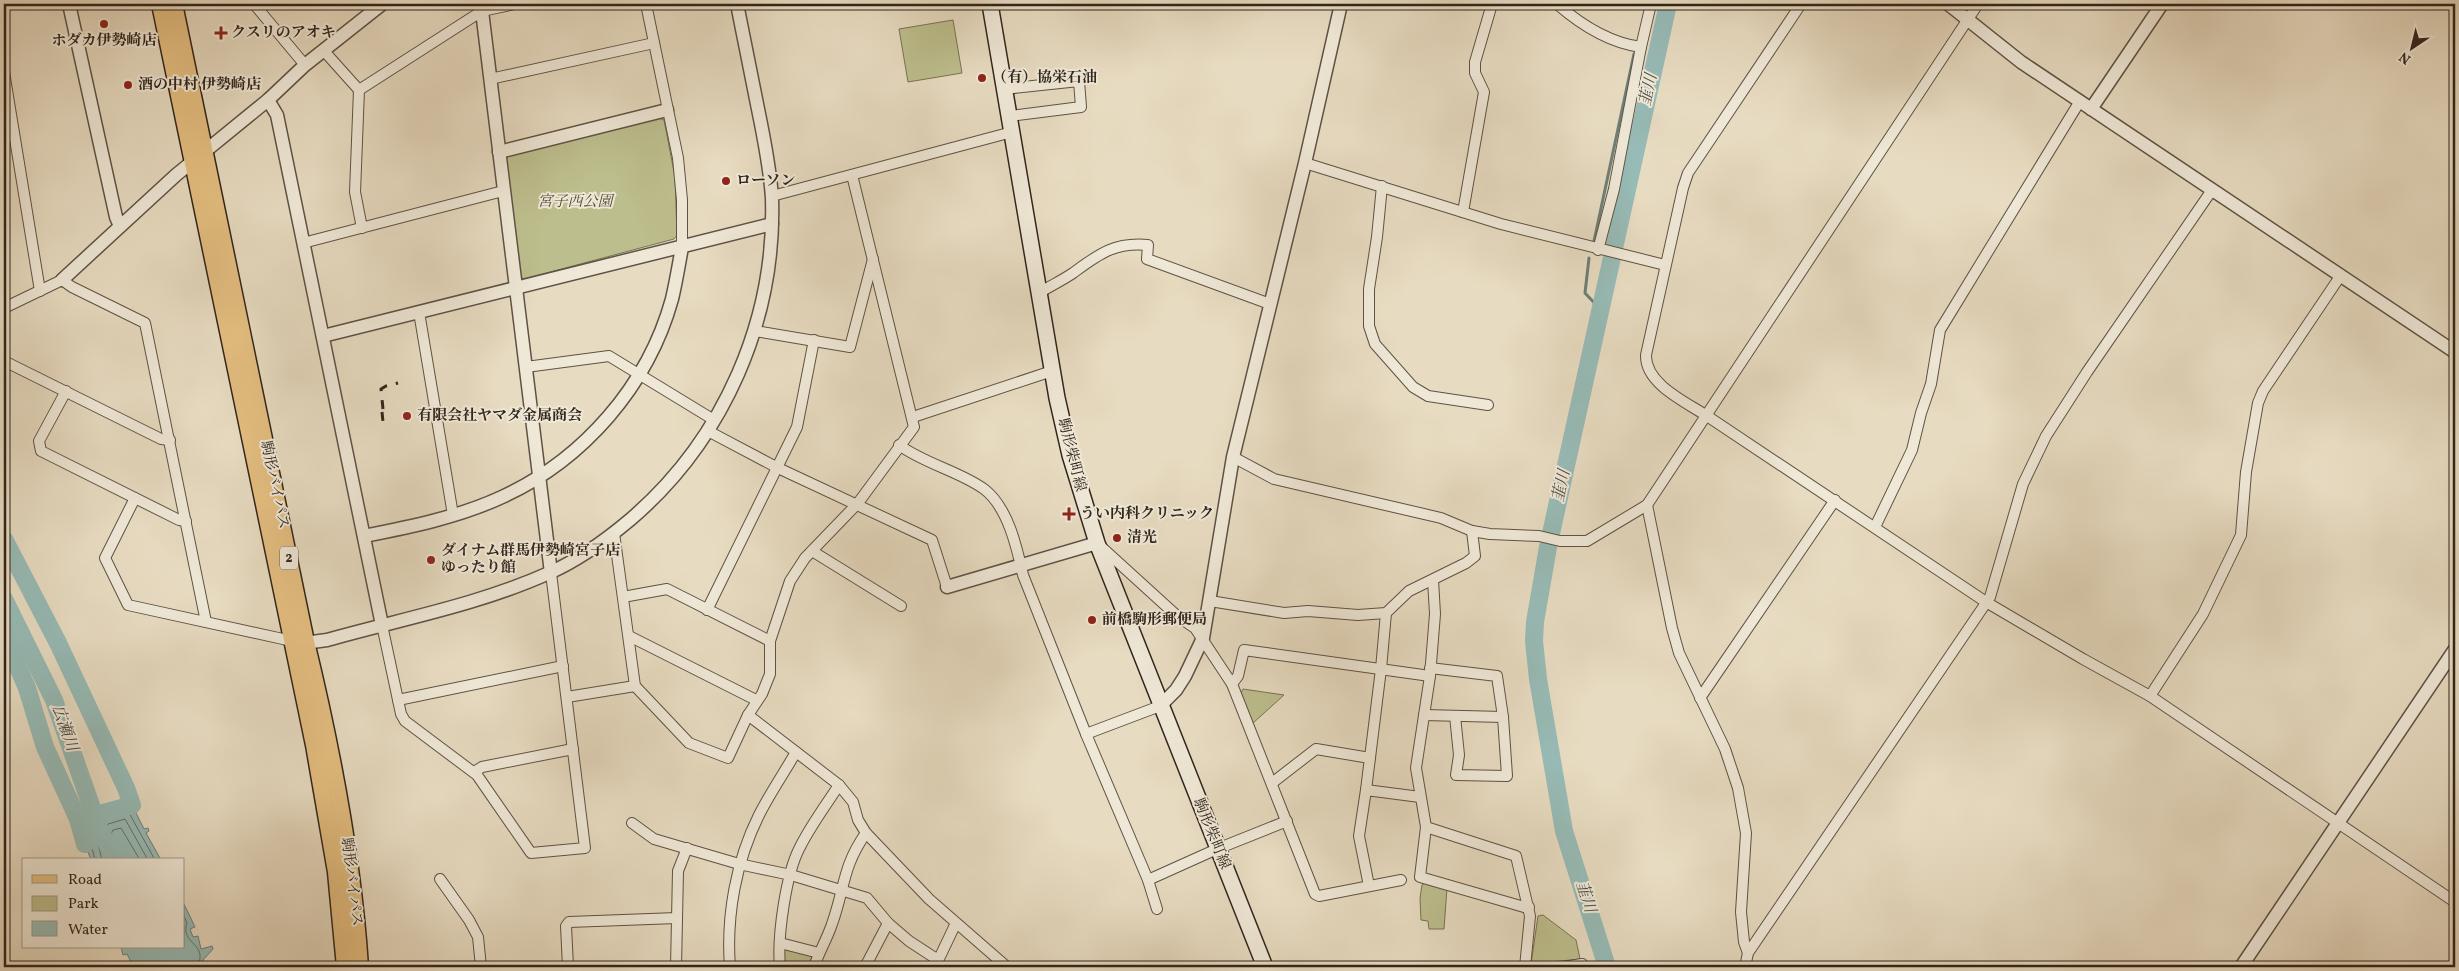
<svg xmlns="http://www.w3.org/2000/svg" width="2459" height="971" viewBox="0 0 2459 971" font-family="Vollkorn,'Noto Serif JP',serif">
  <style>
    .green { fill: #bdbe8d; stroke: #777254 }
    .water { fill: #97bbb6; stroke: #6e7f78 }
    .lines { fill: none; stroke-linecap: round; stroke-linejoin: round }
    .shore { stroke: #647069; stroke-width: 1 }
    .stream { stroke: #6e7f78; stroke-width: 3 }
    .river { stroke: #97bbb6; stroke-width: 18 }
    .minor-casing { stroke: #5e5245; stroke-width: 12 }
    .tertiary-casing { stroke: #5e5245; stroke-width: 15 }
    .secondary-casing { stroke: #31251c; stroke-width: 18 }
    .primary-casing { stroke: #31251c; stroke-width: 19 }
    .minor { stroke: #efe8d7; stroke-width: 10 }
    .tertiary { stroke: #efe8d7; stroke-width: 12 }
    .secondary { stroke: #efe8d7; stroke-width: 15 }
    .primary { stroke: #e4be80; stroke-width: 16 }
    .rail { stroke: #31251c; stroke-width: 3; stroke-dasharray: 9 9; stroke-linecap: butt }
    .poi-dot { fill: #8f2418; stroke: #efe8d7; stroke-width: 2 }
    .labels { text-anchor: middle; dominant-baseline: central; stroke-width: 4; stroke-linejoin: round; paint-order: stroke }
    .shield { fill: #efe8d7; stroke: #6a6054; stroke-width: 1 }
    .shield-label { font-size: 14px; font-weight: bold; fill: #31251c }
    .poi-label { font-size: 15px; font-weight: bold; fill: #31251c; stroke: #efe8d7; text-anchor: start }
    .park-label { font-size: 15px; font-style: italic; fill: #544b38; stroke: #efe8d7 }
    .street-label { font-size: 15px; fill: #31251c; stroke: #efe8d7 }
    .water-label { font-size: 16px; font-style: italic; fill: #4a4a42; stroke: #efe8d7 }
  </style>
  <rect width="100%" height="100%" fill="#e7dbc1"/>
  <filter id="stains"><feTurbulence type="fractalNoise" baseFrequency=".004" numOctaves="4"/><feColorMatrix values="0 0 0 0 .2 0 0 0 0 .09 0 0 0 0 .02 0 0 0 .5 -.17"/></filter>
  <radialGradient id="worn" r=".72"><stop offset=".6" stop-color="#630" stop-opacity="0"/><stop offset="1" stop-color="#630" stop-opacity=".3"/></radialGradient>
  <g class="green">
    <path d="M953,20L962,73L908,82L899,29Z"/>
    <path d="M659,118L664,120L675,177L677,235L674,239L524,279L520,276L506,160L508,155Z"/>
    <path d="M1243,689L1284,695L1252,724L1240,695Z"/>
    <path d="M1426,882L1447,888L1444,929H1429L1428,921L1421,920L1420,898L1422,885Z"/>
    <path d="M1543,915L1576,940L1580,959L1531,964L1538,916Z"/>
    <path d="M786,948L808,952L812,957L808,967H783L782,951Z"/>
  </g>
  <g class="water">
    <path d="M132,805L144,829L148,828L149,831L146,833L161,860H91L85,844L100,814Z"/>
    <path d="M184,904L195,927L190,929L193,937L198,936L201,949L212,946L213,949L203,960V967H128V964L131,962L127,954L123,955L121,947H184Z"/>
  </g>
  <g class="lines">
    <g class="shore">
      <path d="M95,860L91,844L103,819L128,811L155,860"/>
      <path d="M102,860L98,844L108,824L125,819L148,860"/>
      <path d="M109,860L106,845L113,830L121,828L140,860"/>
      <path d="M184,916L187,923C181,940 199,943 200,955C201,958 198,964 198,967"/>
    </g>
    <g class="stream">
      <path d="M1594,241L1634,54"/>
      <path d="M1589,258L1585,293L1600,309"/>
    </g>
    <g class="river">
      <path d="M4,539L58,643L126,788L132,805L100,814L85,844"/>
      <path d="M4,599L54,700L99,828L115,860"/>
      <path d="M4,635L27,688L45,747L78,819L85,844"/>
      <path d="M1607,967L1564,831L1538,679L1534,641L1535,622L1548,547L1668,4"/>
    </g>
    <g class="minor-casing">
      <g id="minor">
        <path d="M254,4L305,65"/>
        <path d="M646,4L678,158L682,200V247"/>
        <path d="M1557,4C1580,24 1610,43 1641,47"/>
        <path d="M1801,4L1688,173L1683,188L1646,355C1645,384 1686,402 1707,416L1986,602L2083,659L2150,696L2455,902"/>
        <path d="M324,51L359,90"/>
        <path d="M4,72L40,291"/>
        <path d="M490,79L654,43"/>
        <path d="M1005,89L1079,81L1081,107L1010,116"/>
        <path d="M359,90L482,11L515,4"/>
        <path d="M359,90L355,192L362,228"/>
        <path d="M1305,163L1501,224L1665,265"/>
        <path d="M1382,186L1377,237L1369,289V326L1375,344L1413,387L1428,396L1488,405"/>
        <path d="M772,196L1012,132"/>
        <path d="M1463,212L1484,92L1475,73V62L1492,4"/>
        <path d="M303,243L503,191"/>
        <path d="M1598,250L1614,189L1641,47L1651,4"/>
        <path d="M1039,293C1050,286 1063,280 1073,273C1099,254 1114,242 1148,245L1147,259L1270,304"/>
        <path d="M4,308L62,280L72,287L145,323L206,622"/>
        <path d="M419,312L453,515"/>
        <path d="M755,331L850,347L873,259"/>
        <path d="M4,361L161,439L170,440"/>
        <path d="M526,367L609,356L714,420"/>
        <path d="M66,391L39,441L41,451L179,520L186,521"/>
        <path d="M913,417L1052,371"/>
        <path d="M708,431L778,468L932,540L947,587"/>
        <path d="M899,445C925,464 959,471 984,489C1008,507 1017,548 1023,575L1086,734L1148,880L1157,909"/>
        <path d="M1233,457L1274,479L1441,518L1472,531L1490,534L1539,536L1560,541H1587L1647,505L1978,4"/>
        <path d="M135,498L105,558L128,605L292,641"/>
        <path d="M1647,505L1672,628L1679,653L1725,749L1738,788L1746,833L1741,912L1744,942L1748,953"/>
        <path d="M1875,527L1912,450L1921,413L1931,384L1940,330L2080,101"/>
        <path d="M614,533L635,686L689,743L728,758L748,715L762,694L770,674V641L790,581L805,558L858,503L914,427L852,175"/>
        <path d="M1098,544L1176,615L1195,628L1232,684L1315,894L1319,896L1401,880"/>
        <path d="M812,551L901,606"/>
        <path d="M1433,580L1435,614L1430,676L1416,768L1426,827L1420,877L1524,907H1529"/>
        <path d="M623,597L667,589L770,641"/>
        <path d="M1210,601L1284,613L1308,611L1358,615L1386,613L1409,591L1466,563L1475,556L1472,531"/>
        <path d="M707,610L797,427L814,340"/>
        <path d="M382,625L401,714L405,721L477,775L531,853L585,848L551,573"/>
        <path d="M629,636L756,700"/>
        <path d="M1430,668L1497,676L1503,717"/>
        <path d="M1232,684L1238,676L1244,650L1430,676"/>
        <path d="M2150,696L2203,614L2241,535L2246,472L2258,403L2263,391L2341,275"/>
        <path d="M567,697L635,686"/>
        <path d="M1700,698L1835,500"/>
        <path d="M398,700L563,666"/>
        <path d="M748,715L839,785L853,802L858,820L866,833L929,899L1007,967"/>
        <path d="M1424,715L1503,717L1507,776L1456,775L1459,755L1455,716"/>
        <path d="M1086,734L1160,706"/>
        <path d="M474,772L482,767L573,749"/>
        <path d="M1272,783L1316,749L1370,758"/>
        <path d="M1366,790L1381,669L1386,613"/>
        <path d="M632,823L654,839L739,864L791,875L867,898L888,923L909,941L938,960"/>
        <path d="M1426,827L1516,856L1530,916L1525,967"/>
        <path d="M440,879L469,920L478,937L481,967"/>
        <path d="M1148,880L1217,849L1287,821"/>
        <path d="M1369,886L1359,836L1366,790L1420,797"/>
        <path d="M780,943L819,953"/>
        <path d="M568,967L566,926L569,922L677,918"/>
        <path d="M676,967L678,871L687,848"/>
        <path d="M730,967C726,916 736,861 759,815C770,793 784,773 796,752"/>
        <path d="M780,967C777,937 786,873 800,847C811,825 826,805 839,785"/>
        <path d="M814,967C819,952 827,939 832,924C845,888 842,867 866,833"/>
        <path d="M865,967L888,923"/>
        <path d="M935,967L956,923"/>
        <path d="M1563,967L1582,964L1583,967"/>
        <path d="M1745,967L1748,953L1990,597L2023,484L2046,436L2087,372L2212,190"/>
      </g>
    </g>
    <g class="tertiary-casing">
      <g id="tertiary">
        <path d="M69,4L116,217L120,226"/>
        <path d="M479,4L482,11L551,573"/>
        <path d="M1948,4L2021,62L2455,352"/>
        <path d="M268,100L277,115L382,625"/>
        <path d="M2091,109L2162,4"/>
        <path d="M499,152L667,110"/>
        <path d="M62,280L176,175L268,100L305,65L382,4"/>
        <path d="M323,336L772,224"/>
        <path d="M364,536C410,527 459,517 502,497C583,460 648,386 672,299C676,282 679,264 682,247"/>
        <path d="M947,587L1097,543"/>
        <path d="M298,641L312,642L327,640C401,619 478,605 549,573C579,560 606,540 631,519C724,439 776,320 772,198C770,168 764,138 758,109C751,74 744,39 737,4"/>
        <path d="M1160,706L1176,690L1185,676L1203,638L1233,457L1305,163L1341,4"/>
        <path d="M2241,967L2455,649"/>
      </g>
    </g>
    <g class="secondary-casing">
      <path id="secondary" d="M990,4L1057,398L1070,455L1097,543L1265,967"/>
    </g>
    <g class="primary-casing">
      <g id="primary">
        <path d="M160,4L314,745L336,872L345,967"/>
        <path d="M174,4L306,642C332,749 353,857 360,967"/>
      </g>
    </g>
    <use href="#minor" class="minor"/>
    <use href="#tertiary" class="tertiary"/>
    <use href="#secondary" class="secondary"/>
    <use href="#primary" class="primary"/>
    <g class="rail">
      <path d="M383,409L381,389L386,386L398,383"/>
      <path d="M382,412L383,422"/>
    </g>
  </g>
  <g class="poi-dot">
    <circle cx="104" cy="24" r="5"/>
    <path d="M218.5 25.5h5v5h5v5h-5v5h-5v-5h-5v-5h5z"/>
    <circle cx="982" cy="78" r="5"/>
    <circle cx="128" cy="85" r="5"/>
    <circle cx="726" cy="181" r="5"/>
    <circle cx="407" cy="416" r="5"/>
    <path d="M1066.5 506.5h5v5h5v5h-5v5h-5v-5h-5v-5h5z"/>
    <circle cx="1117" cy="538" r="5"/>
    <circle cx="431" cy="560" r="5"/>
    <circle cx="1092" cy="620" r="5"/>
  </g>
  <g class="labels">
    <rect class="shield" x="280" y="546.5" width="18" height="23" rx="4"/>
    <g class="shield-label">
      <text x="289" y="558">2</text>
    </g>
    <g class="poi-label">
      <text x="231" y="33">クスリのアオキ</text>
      <text x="104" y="41" text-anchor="middle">ホダカ伊勢崎店</text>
      <text x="992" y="78">（有）協栄石油</text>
      <text x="138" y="85">酒の中村 伊勢崎店</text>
      <text x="736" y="181">ローソン</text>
      <text x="417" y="416">有限会社ヤマダ金属商会</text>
      <text x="1080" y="514">うい内科クリニック</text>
      <text x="1127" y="538">清光</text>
      <text x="441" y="551">ダイナム群馬伊勢崎宮子店<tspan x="441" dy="17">ゆったり館</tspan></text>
      <text x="1102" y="620">前橋駒形郵便局</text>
    </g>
    <g class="park-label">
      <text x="575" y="202">宮子西公園</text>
    </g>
    <g class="street-label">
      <text transform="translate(1071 455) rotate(76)">駒形柴町線</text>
      <text transform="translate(274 485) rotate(78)">駒形バイパス</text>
      <text transform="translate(1211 834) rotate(68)">駒形柴町線</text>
      <text transform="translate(351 882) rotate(83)">駒形バイパス</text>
    </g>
    <g class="water-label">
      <text transform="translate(1649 90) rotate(-78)">韮川</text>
      <text transform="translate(1562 486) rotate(-78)">韮川</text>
      <text transform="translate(64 728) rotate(70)">広瀬川</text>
      <text transform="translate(1585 897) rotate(72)">韮川</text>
    </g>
  </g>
  <rect width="2459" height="971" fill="none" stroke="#e7dbc1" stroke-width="20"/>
  <rect x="5" y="5" width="2449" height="961" fill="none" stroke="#31251c" stroke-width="2.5"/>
  <rect x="10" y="10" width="2439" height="951" fill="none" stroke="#31251c"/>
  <rect x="22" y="858" width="162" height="90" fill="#efe8d7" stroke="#a39a8c"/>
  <rect x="32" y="875" width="25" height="8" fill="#e4be80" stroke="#a39a8c"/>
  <text x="68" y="884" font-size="15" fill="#31251c">Road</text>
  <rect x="32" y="896" width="25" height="15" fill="#bdbe8d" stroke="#a39a8c"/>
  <text x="68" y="908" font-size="15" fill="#31251c">Park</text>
  <rect x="32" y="921" width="25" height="15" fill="#97bbb6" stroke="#a39a8c"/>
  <text x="68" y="934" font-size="15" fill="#31251c">Water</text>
  <g transform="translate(2412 48) rotate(215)" stroke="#efe8d7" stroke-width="4" paint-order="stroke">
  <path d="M0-4L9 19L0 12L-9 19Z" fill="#31251c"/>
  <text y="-8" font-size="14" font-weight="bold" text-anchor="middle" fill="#31251c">N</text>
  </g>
  <rect width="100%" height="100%" filter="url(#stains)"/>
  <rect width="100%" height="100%" fill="url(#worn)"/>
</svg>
